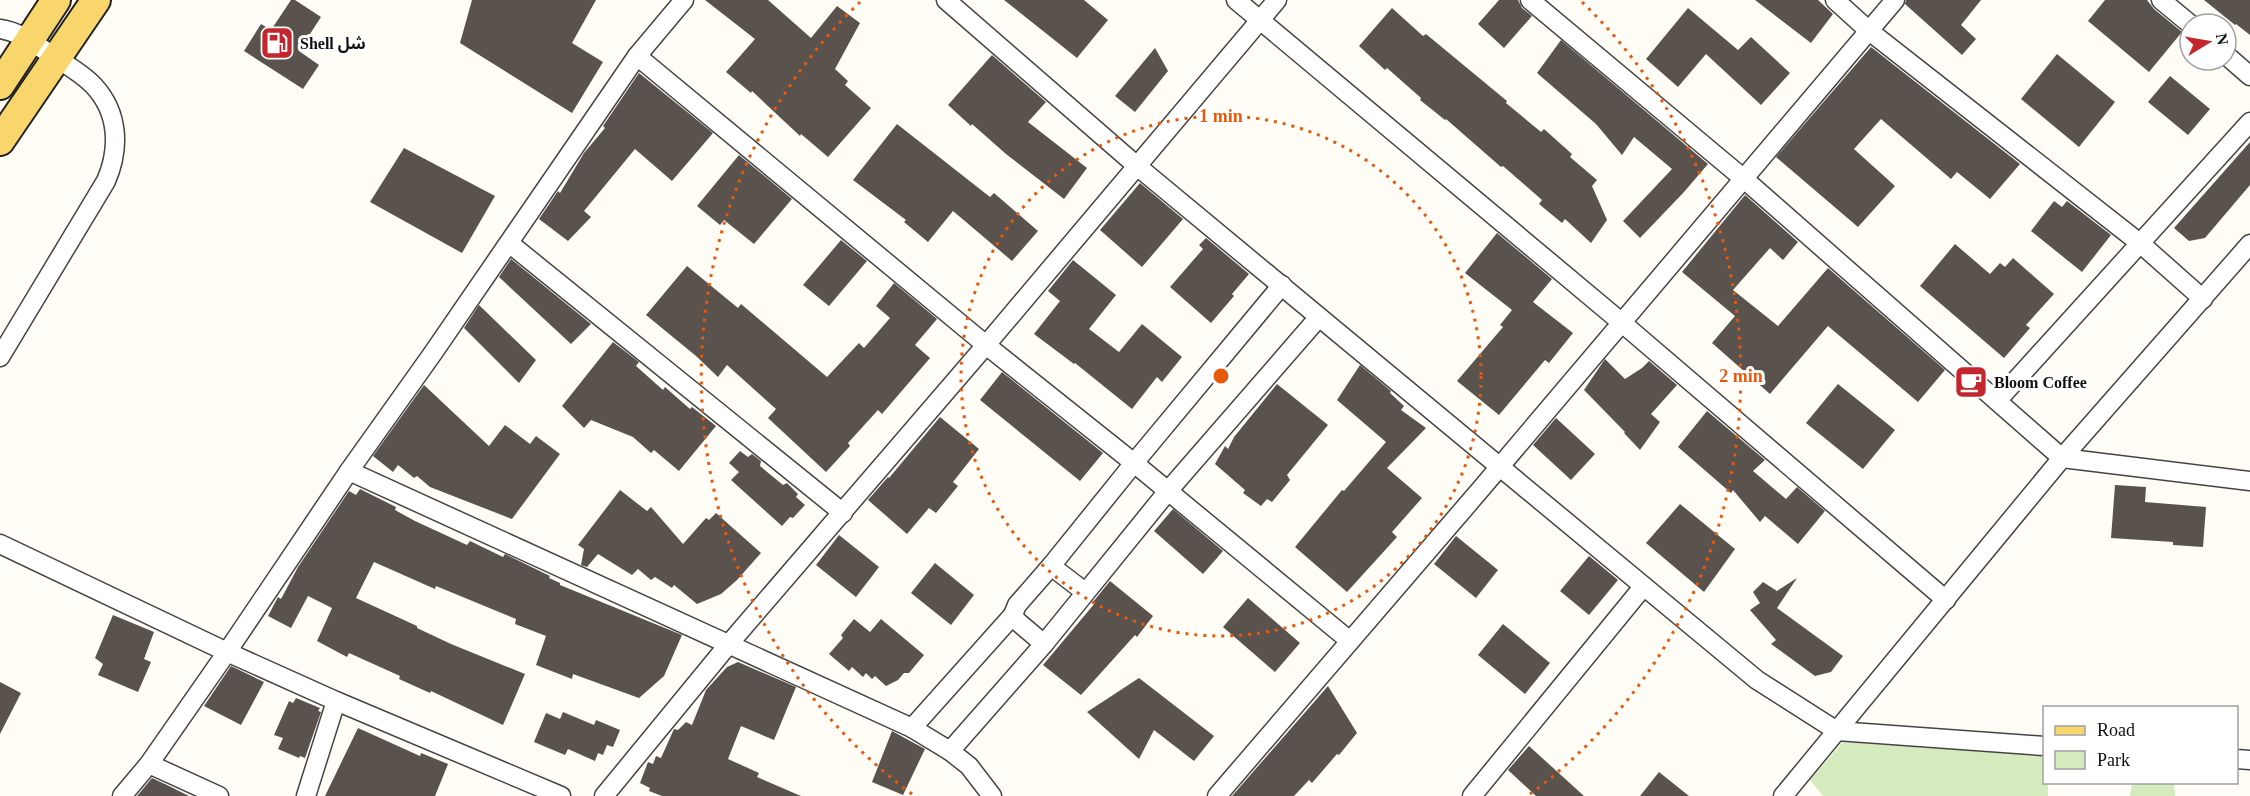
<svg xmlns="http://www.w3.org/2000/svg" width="2250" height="796" viewBox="0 0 2250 796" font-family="'Times New Roman','Noto Sans Arabic',serif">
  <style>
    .green { fill: #d5ebbd }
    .building { fill: #5a524d }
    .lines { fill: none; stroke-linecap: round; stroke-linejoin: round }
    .minor-casing { stroke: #444; stroke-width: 21 }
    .primary-casing { stroke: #222; stroke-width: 32 }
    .minor { stroke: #fff; stroke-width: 18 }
    .primary { stroke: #f9d66b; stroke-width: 28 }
    .ring { fill: none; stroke: #e8590c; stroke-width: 3; stroke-dasharray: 3 6 }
    .labels { text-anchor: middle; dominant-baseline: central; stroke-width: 6; stroke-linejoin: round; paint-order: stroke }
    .poi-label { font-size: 16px; font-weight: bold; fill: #111; stroke: #fff; text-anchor: start }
    .centre { fill: #e8590c; stroke: #fff; stroke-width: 3 }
    .ring-label { font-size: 18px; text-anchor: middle; font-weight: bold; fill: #e8590c; stroke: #fff; stroke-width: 6; stroke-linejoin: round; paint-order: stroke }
  </style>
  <rect width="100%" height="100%" fill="#fffdf5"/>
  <g class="green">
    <path d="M1843,742L2044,756V782L2048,783V796H1823L1810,780Z"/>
    <path d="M2132,783H2174L2175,796H2130Z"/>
  </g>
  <g class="building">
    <path d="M291,0H295L321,17L299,51L319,65L303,89L244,51L261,24L271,30Z"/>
    <path d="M472,0H596L572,43L603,62L572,113L460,43Z"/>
    <path d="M705,0H768L811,38L837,6L860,23L835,69L848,81L845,85L871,108L828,157L801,134L800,136L752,91L751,93L726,72L755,39Z"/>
    <path d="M1004,0H1084L1108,20L1077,58Z"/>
    <path d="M1499,0H1518L1522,8L1532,16L1504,48L1478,24Z"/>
    <path d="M1755,0H1818L1833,14L1811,43Z"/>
    <path d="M1906,0H1981L1961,25L1976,39L1962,55L1905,4Z"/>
    <path d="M2105,0H2147L2154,9L2182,32L2149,72L2088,21Z"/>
    <path d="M2204,0H2250V35L2236,24L2235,25Z"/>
    <path d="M1392,8L1423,36L1426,34L1507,101L1506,103L1541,132L1544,129L1572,154L1570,157L1597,180L1592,186L1607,220L1591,243L1565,219L1562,223L1539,204L1542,200L1503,166L1501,167L1446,119L1445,120L1420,100L1421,98L1387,68L1385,70L1359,46Z"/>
    <path d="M1688,8L1738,50L1751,37L1790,73L1761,105L1706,54L1678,87L1646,59Z"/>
    <path d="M1561,40L1708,164L1684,192L1640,238L1623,221L1672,169L1634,137L1622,155L1596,124L1537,73Z"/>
    <path d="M1871,47L2020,164L1990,199L1957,172L1951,179L1881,119L1854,149L1895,186L1858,227L1776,157Z"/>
    <path d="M1155,48L1168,71L1135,112L1115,96Z"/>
    <path d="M2057,54L2115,102L2079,147L2021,99Z"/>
    <path d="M992,55L1046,102L1028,122L1087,168L1064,199L1006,154L972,124L971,126L948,105Z"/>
    <path d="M639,73L713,133L672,181L635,149L584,211L591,217L568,241L539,219L558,191L560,193L584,153L605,128L603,126Z"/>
    <path d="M2170,76L2210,109L2188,135L2148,102Z"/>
    <path d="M897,124L990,197L994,193L1038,231L1012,261L953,211L928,242L904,222L906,220L853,180Z"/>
    <path d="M2250,142V185L2205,238L2189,241L2174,228Z"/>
    <path d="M404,148L495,196L462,253L370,202Z"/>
    <path d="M739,155L792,199L754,244L724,220L720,225L697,206Z"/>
    <path d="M1140,183L1183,219L1142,267L1100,230Z"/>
    <path d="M1745,195L1798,242L1783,260L1770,248L1733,290L1778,326L1828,268L1945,370L1918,402L1828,326L1770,394L1712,343L1735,316L1682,272Z"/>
    <path d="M2054,201L2062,207L2067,201L2111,235L2082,272L2031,231Z"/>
    <path d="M1497,233L1552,279L1533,302L1573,333L1549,363L1545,360L1499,415L1457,381L1503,327L1500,325L1512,310L1465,273Z"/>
    <path d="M1206,238L1249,274L1232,294L1234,296L1211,323L1170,287L1203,249L1199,245Z"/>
    <path d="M841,240L867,261L829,306L803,285Z"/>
    <path d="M1955,244L1990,274L2000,263L2005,267L2013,258L2054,294L2026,325L2030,328L2004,358L1920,286Z"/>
    <path d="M511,259L591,324L571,344L499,277Z"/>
    <path d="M1073,260L1116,295L1089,329L1119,352L1142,324L1182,357L1162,382L1157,377L1132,409L1075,363L1074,364L1034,334L1060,301L1048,291Z"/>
    <path d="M687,266L738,308L741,304L827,377L859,343L864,348L890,318L876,306L894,283L937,319L915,345L930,358L882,414L878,410L848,443L850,446L826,472L768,418L776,409L727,365L718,377L696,356L646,315Z"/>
    <path d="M479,305L536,360L519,383L464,328Z"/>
    <path d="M613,342L639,362L636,366L663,390L665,387L690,409L692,407L716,426L679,471L654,450L651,453L633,437L591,420L584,428L562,406Z"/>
    <path d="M1605,359L1625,379L1642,368L1649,361L1677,385L1651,414L1660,422L1640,450L1624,433L1625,432L1584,390Z"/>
    <path d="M1360,365L1391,391L1390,393L1404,406L1401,410L1426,428L1387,468L1422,498L1392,532L1397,537L1347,592L1295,547L1342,490L1344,491L1386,442L1337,400Z"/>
    <path d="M1002,372L1103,453L1080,481L980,400Z"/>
    <path d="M1277,384L1328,425L1287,475L1290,480L1272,502L1267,499L1261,506L1243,493L1245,490L1215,464L1225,446L1228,449L1234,437Z"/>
    <path d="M1838,384L1895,430L1863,469L1806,423Z"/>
    <path d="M424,385L489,446L505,425L530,444L536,436L560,454L512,519L430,487L417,476L414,478L398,465L393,472L373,456Z"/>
    <path d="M1707,411L1765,460L1753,471L1786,499L1797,487L1825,511L1798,544L1765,516L1760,522L1733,490L1731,493L1678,447Z"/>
    <path d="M940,417L979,449L953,482L958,486L936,513L929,508L907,534L868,500L888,477L889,478Z"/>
    <path d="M1556,418L1595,454L1571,480L1533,445Z"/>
    <path d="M740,451L748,457L752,454L761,461L760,466L783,485L787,483L798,494L796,497L805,505L793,518L790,517L782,526L731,480L739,472L729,463Z"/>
    <path d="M2115,485L2146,487L2145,502L2206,507L2203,547L2173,545V542L2111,538Z"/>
    <path d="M360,489L396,507L395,510L415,521L467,545L470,541L503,557L505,554L550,576L549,578L560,583V585L682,635L664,676L639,698L573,674L572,679L536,665L546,636L515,624L516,619L436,586L435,589L374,562L356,598L417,626V628L451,644L525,674L503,725L431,691L430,693L399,679L400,676L349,653L347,657L317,641L332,608L308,596L291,628L268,616L278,597L281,599L298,567L349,491L356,495Z"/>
    <path d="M620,490L647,511L651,507L683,544L706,518L709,520L716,513L761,553L737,580L721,594L697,604L674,585L672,588L655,577L651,580L638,569L632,575L598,554L587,567L581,565L584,549L578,545Z"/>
    <path d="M1680,504L1735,549L1704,592L1646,543Z"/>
    <path d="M1173,509L1223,551L1203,574L1154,531Z"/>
    <path d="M839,535L879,567L856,597L816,565Z"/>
    <path d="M1456,536L1498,570L1476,598L1434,564Z"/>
    <path d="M1589,556L1618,580L1589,615L1560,591Z"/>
    <path d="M935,563L974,595L951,625L911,593Z"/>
    <path d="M1797,578L1777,608L1843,656L1831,672L1815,676L1771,644L1776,640L1750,610L1760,603L1753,592L1763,582L1777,591Z"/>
    <path d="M1110,581L1153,616L1137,637L1135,635L1081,695L1043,665L1095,603L1093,602Z"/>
    <path d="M1248,598L1300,643L1275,672L1223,627Z"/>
    <path d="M113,615L154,632L144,659L151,662L138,692L98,675L103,664L95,658Z"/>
    <path d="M854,619L870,632L881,619L924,655L909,673H904L898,680L886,686L875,676L872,679L866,673L863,677L852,667L849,671L829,654L843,638L841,635Z"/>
    <path d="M1503,624L1550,663L1525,694L1478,655Z"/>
    <path d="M738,662L796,687L774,740L741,726L728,759L759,773L757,777L801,796H662L649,791L650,788L640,783L648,762L653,764L656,756L661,758L674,729L678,730L686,722L692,725L706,690L727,667Z"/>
    <path d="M231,666L264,682L241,725L204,706Z"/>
    <path d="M1139,678L1214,736L1194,761L1154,730L1139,759L1087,712Z"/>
    <path d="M0,682L21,693L0,734Z"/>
    <path d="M1328,686L1357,733L1339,755L1337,754L1312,783L1309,780L1294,796H1232Z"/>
    <path d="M296,698L320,708L318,711L321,712L305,758L300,756L299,758L278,749L283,738L274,735L289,701L293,703Z"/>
    <path d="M563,712L594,725L596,720L620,730L613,747L607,745L603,755L598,753L595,761L568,749L565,755L534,742L546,713L560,719Z"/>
    <path d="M358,728L420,756L421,753L448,764L435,796H325Z"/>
    <path d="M892,731L925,749L903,795L872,782Z"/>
    <path d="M1529,746L1584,796H1536L1508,770Z"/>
    <path d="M1659,772L1689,796H1640Z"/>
    <path d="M152,778L169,786L189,796H137Z"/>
  </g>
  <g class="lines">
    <g class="minor-casing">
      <g id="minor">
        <path d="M946,0L1137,166L1757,680L1837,731L2044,746"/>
        <path d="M1236,0L1621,322L1946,600"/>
        <path d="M1530,0L1744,179L2062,458L2250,481"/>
        <path d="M1835,0L1868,30L2141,244L2203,299"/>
        <path d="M2161,0L2190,24"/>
        <path d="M0,29C21,32 36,45 53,56C67,65 83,74 94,86C119,113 120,149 106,181L0,357"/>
        <path d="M2226,55L2250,76"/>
        <path d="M637,56L986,345L1134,463L1350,641"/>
        <path d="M509,243L843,513"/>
        <path d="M1997,401L2250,122"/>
        <path d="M349,471L912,728L950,751L969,766L992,796"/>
        <path d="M0,544L227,652L336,701L561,796"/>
        <path d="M1085,592L1051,566L1134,463L1282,285"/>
        <path d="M1044,644L1017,621L1013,615L1017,605L1051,566"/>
        <path d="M912,728L1013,615"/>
        <path d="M950,751L1044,644L1168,491L1319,317"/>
        <path d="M2236,759L2250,760"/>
        <path d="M149,764L219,796"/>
        <path d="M122,796L149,764L227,652L349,471L433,353L637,56L684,0"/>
        <path d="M306,796L336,701"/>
        <path d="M604,796L728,645L986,345L1277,0"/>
        <path d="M1217,796L1480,490L1895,0"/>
        <path d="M1472,796L1643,587"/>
        <path d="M1783,796L2062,458L2250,244"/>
      </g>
    </g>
    <g class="primary-casing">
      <g id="primary">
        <path d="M0,85L56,0"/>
        <path d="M0,141L96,0"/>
      </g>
    </g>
    <use href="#minor" class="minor"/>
    <use href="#primary" class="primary"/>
  </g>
  <g class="ring">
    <circle cx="1221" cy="376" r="260"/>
    <path d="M912 794A520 520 0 0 1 860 2M1582 2A520 520 0 0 1 1530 794"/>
  </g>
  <defs>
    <g id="fuel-square" transform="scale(1.725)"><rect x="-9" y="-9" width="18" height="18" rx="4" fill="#c4262e" stroke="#fff"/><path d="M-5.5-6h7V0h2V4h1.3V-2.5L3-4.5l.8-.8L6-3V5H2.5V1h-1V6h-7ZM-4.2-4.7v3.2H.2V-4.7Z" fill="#fff"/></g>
    <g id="cafe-square" transform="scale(1.725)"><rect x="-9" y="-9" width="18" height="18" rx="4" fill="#c4262e" stroke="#fff"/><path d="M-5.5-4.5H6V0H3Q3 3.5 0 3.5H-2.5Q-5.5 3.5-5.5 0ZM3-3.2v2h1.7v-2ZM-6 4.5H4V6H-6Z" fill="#fff"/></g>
  </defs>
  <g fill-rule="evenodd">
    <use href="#fuel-square" x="277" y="43"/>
    <use href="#cafe-square" x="1971" y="382"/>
  </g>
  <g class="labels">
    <g class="poi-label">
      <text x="300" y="43">Shell شل</text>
      <text x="1994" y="382">Bloom Coffee</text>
    </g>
  </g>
  <circle cx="1221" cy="376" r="9" class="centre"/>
  <g class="ring-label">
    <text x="1221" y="122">1 min</text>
    <text x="1741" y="382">2 min</text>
  </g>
  <rect x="2043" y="706" width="195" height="78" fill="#ffffff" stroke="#a0a0a0" stroke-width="1.5"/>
  <rect x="2055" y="726" width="30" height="9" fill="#f9d66b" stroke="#a0a0a0" stroke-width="1.5"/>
  <text x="2097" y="736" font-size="18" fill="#111111">Road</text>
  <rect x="2055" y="751" width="30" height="18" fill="#d5ebbd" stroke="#a0a0a0" stroke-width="1.5"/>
  <text x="2097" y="766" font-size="18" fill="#111111">Park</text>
  <g transform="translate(2208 42) rotate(79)"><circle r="28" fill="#ffffff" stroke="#a0a0a0" stroke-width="1.5"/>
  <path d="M0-4.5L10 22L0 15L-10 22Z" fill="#c4262e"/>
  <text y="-9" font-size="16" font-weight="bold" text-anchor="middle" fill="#111111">N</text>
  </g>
</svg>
